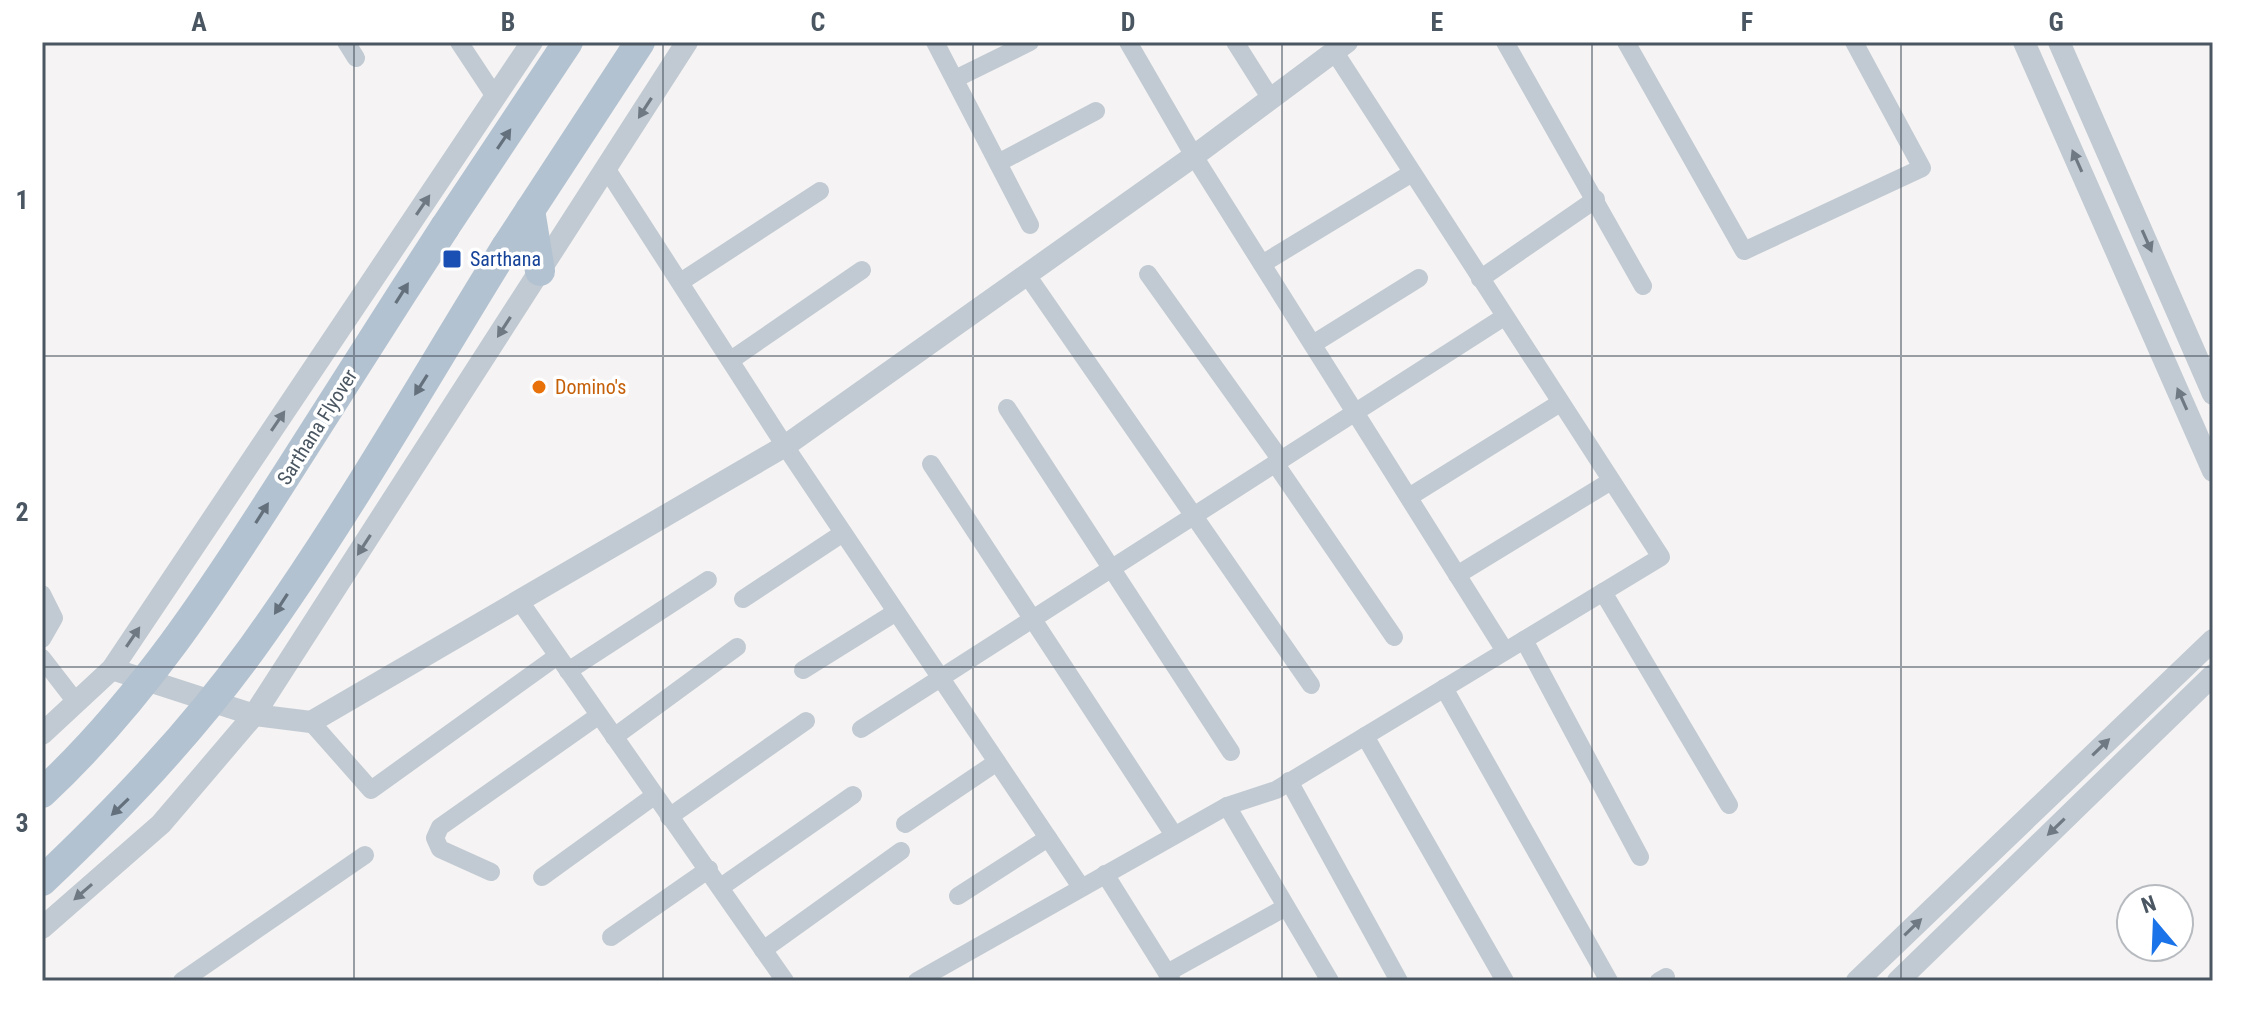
<svg xmlns="http://www.w3.org/2000/svg" width="2255" height="1023" viewBox="0 0 2255 1023" font-family="'Roboto Condensed',sans-serif">
  <style>
    .lines { fill: none; stroke-linecap: round; stroke-linejoin: round }
    .minor { stroke: #c1cad2; stroke-width: 18 }
    .tertiary { stroke: #c1cad2; stroke-width: 22 }
    .primary { stroke: #b3c2d1; stroke-width: 30 }
    .primary-bridge { stroke: #b3c2d1; stroke-width: 30 }
    .oneway { fill: #6e7983 }
    .oneway2 { fill: #64717d }
    .grid { fill: none; stroke: #4a5661; stroke-width: 2; stroke-opacity: 0.55 }
    .transit-dot { fill: #1a4fb4; stroke: #fff; stroke-width: 3 }
    .food-dot { fill: #e8710a; stroke: #fff; stroke-width: 3 }
    .labels { text-anchor: middle; dominant-baseline: central; stroke-width: 7; stroke-linejoin: round; paint-order: stroke }
    .transit-label { font-size: 20px; fill: #164399; stroke: #fff; text-anchor: start }
    .food-label { font-size: 20px; fill: #c56008; stroke: #fff; text-anchor: start }
    .street-label { font-size: 20px; fill: #4a5661; stroke: #fff }
    .neatline { fill: none; stroke: #4a5661; stroke-width: 3 }
    .grid-label { font-size: 26px; text-anchor: middle; font-weight: bold; fill: #4a5661 }
  </style>
  <rect width="100%" height="100%" fill="#f5f3f3"/>
  <g class="lines">
    <g class="minor">
      <path d="M346,42L356,58"/>
      <path d="M459,42L496,98"/>
      <path d="M935,42L1030,225"/>
      <path d="M1128,42L1194,156L1505,651"/>
      <path d="M1235,42L1271,99"/>
      <path d="M1505,42L1643,286"/>
      <path d="M1626,42L1744,251L1922,168L1854,42"/>
      <path d="M955,79L1030,42"/>
      <path d="M998,163L1096,111"/>
      <path d="M606,168L785,446L1081,887"/>
      <path d="M1262,264L1412,173"/>
      <path d="M1148,274L1281,460"/>
      <path d="M1027,275L1311,685"/>
      <path d="M1480,279L1596,199"/>
      <path d="M682,281L820,191"/>
      <path d="M1313,344L1419,278"/>
      <path d="M731,360L862,270"/>
      <path d="M1007,408L1231,752"/>
      <path d="M1275,463L1394,637"/>
      <path d="M931,464L1174,835"/>
      <path d="M1409,497L1560,403"/>
      <path d="M1457,575L1611,481"/>
      <path d="M1603,592L1729,805"/>
      <path d="M42,594L54,618L42,639"/>
      <path d="M743,599L843,533"/>
      <path d="M521,603L785,981"/>
      <path d="M1524,640L1640,857"/>
      <path d="M42,658L76,702"/>
      <path d="M803,670L896,612"/>
      <path d="M568,671L708,580"/>
      <path d="M1444,688L1609,981"/>
      <path d="M311,722L371,790L556,657"/>
      <path d="M861,729L1504,317"/>
      <path d="M1365,736L1505,981"/>
      <path d="M614,737L737,647"/>
      <path d="M1289,781L1399,981"/>
      <path d="M1227,806L1330,981"/>
      <path d="M669,817L806,721"/>
      <path d="M905,824L997,762"/>
      <path d="M491,872L440,849L435,838L440,827L598,716"/>
      <path d="M1105,874L1172,981"/>
      <path d="M542,877L654,796"/>
      <path d="M721,887L853,795"/>
      <path d="M958,896L1048,838"/>
      <path d="M611,937L709,869"/>
      <path d="M763,950L901,851"/>
      <path d="M1167,973L1286,907"/>
      <path d="M182,981L365,855"/>
      <path d="M917,981L1227,806L1276,790L1661,557L1334,51"/>
      <path d="M1659,981L1666,977"/>
    </g>
    <g class="tertiary">
      <path d="M2024,42L2213,471"/>
      <path d="M2059,42L2213,394"/>
      <path d="M112,669L254,715L311,722L785,446L1194,156L1347,42"/>
      <path d="M42,734L112,669L532,42"/>
      <path d="M42,928L161,824L254,715L687,42"/>
      <path d="M1857,981L2213,640"/>
      <path d="M1898,981L2213,675"/>
    </g>
    <g class="primary">
      <path d="M530,210L540,271"/>
      <path d="M445,227L568,42"/>
      <path d="M506,247L640,42"/>
    </g>
    <g class="primary-bridge">
      <path d="M42,793C141,701 213,590 285,477C338,394 391,310 445,227"/>
      <path d="M42,881C118,809 191,733 253,647C345,519 423,381 506,247"/>
    </g>
  </g>
  <defs><path id="oneway-solid" d="M-6-.8H1V-3.2L6.5 0L1 3.2V.8H-6Z" transform="scale(2)"/></defs>
  <g class="oneway">
    <use href="#oneway-solid" transform="translate(645 108) rotate(123)"/>
    <use href="#oneway-solid" transform="translate(2077 161) rotate(-114)"/>
    <use href="#oneway-solid" transform="translate(423 205) rotate(-56)"/>
    <use href="#oneway-solid" transform="translate(2147 241) rotate(66)"/>
    <use href="#oneway-solid" transform="translate(504 327) rotate(123)"/>
    <use href="#oneway-solid" transform="translate(2182 399) rotate(-114)"/>
    <use href="#oneway-solid" transform="translate(278 421) rotate(-56)"/>
    <use href="#oneway-solid" transform="translate(364 545) rotate(123)"/>
    <use href="#oneway-solid" transform="translate(133 637) rotate(-56)"/>
    <use href="#oneway-solid" transform="translate(2101 747) rotate(-44)"/>
    <use href="#oneway-solid" transform="translate(2056 827) rotate(136)"/>
    <use href="#oneway-solid" transform="translate(83 892) rotate(139)"/>
    <use href="#oneway-solid" transform="translate(1913 927) rotate(-44)"/>
  </g>
  <g class="oneway2">
    <use href="#oneway-solid" transform="translate(504 139) rotate(-56)"/>
    <use href="#oneway-solid" transform="translate(402 293) rotate(-58)"/>
    <use href="#oneway-solid" transform="translate(421 385) rotate(122)"/>
    <use href="#oneway-solid" transform="translate(262 513) rotate(-58)"/>
    <use href="#oneway-solid" transform="translate(281 604) rotate(123)"/>
    <use href="#oneway-solid" transform="translate(120 807) rotate(136)"/>
  </g>
  <path class="grid" d="M354,42V981M663,42V981M973,42V981M1282,42V981M1592,42V981M1901,42V981M42,356H2213M42,667H2213"/>
  <rect class="transit-dot" x="442" y="249" width="20" height="20" rx="4"/>
  <circle class="food-dot" cx="539" cy="387" r="8"/>
  <g class="labels">
    <g class="transit-label">
      <text x="470" y="259">Sarthana</text>
    </g>
    <g class="food-label">
      <text x="555" y="387">Domino's</text>
    </g>
    <g class="street-label">
      <text transform="translate(317 427) rotate(-58)">Sarthana Flyover</text>
    </g>
  </g>
  <rect width="2255" height="1023" fill="none" stroke="#ffffff" stroke-width="88"/>
  <g transform="translate(2155 923) rotate(341)"><circle r="38" fill="#ffffff" stroke="#b7bbc0" stroke-width="2"/>
  <path d="M0-6L14 30L0 20L-14 30Z" fill="#1a73e8"/>
  <text y="-12" font-size="22" font-weight="bold" text-anchor="middle" fill="#4a5661">N</text>
  </g>
  <rect x="44" y="44" width="2167" height="935" class="neatline"/>
  <g class="grid-label">
    <text x="199" y="31">A</text>
    <text x="508" y="31">B</text>
    <text x="818" y="31">C</text>
    <text x="1128" y="31">D</text>
    <text x="1437" y="31">E</text>
    <text x="1747" y="31">F</text>
    <text x="2056" y="31">G</text>
    <text x="22" y="209">1</text>
    <text x="22" y="521">2</text>
    <text x="22" y="832">3</text>
  </g>
</svg>
